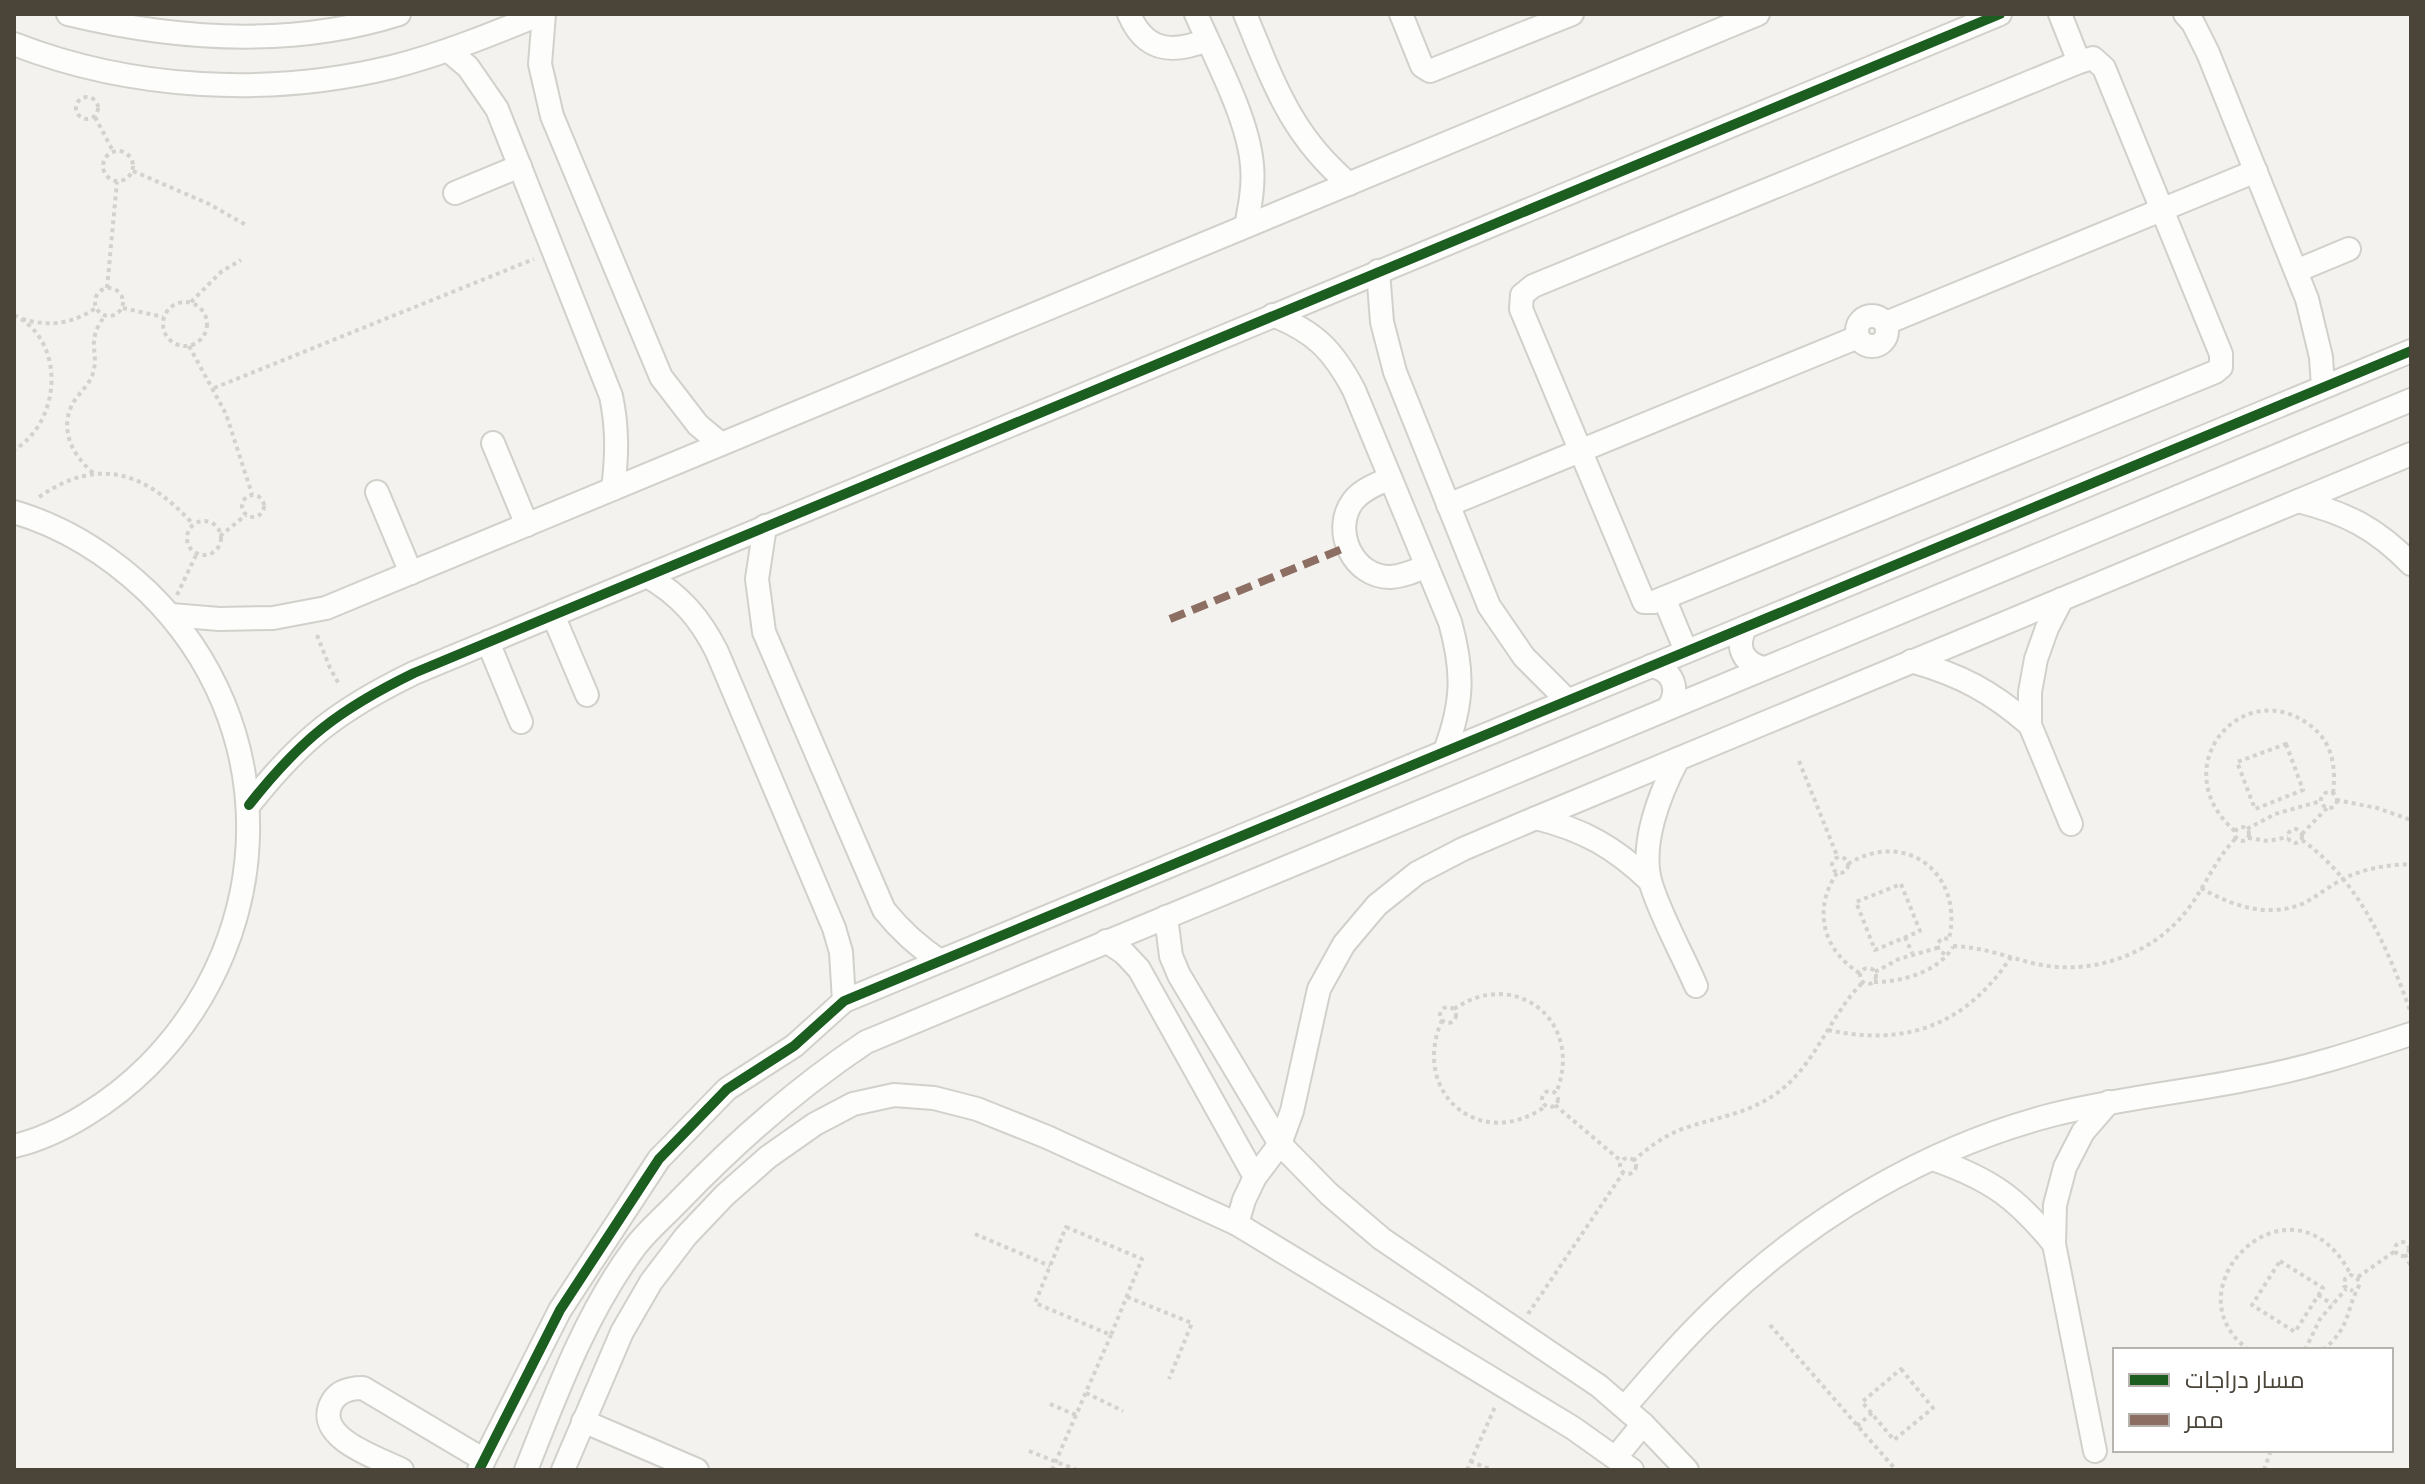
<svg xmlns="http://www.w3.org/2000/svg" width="2425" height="1484" viewBox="0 0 2425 1484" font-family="Quicksand,Cairo,sans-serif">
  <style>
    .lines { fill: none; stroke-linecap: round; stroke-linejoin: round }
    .minor-casing { stroke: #d2d0cb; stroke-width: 26 }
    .path { stroke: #d3d2cc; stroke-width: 4; stroke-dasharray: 4 4; stroke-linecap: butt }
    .minor { stroke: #fdfdfc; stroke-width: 22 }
    .quiet { stroke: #8d6e63; stroke-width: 8; stroke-dasharray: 16 8; stroke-linecap: butt }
    .cycleway-casing { stroke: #fff; stroke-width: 15 }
    .cycleway { stroke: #1b5e20; stroke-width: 10 }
  </style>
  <rect width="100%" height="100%" fill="#f4f2ee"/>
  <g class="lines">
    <g class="minor-casing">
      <g id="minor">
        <path d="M68,14C176,40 292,48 399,14"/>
        <path d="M544,14L540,64L552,116L661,377L698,425L721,444"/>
        <path d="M1129,14C1145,52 1172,54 1207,40"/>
        <path d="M1196,14C1215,58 1248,118 1252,165C1254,186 1250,206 1246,226"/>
        <path d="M1245,14C1274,83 1290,134 1349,184"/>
        <path d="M1401,14L1422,66L1430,71L1572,14"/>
        <path d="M2060,14L2079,62"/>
        <path d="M2185,14L2193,23L2208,53L2307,299L2321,357L2323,387"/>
        <path d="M14,44C132,90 269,97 392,67C443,54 492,34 541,14"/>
        <path d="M449,51L468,67L497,109L611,396C618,429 617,457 613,489"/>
        <path d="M2093,58L2104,68L2221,354V367L2215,372L1654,602H1644L1521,309L1522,295L1533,286L2079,62Z"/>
        <path d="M455,193L520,166"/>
        <path d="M1378,271L1382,322L1395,372L1489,606L1524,657L1567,700"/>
        <path d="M2296,271L2349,249"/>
        <path d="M1273,315C1315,332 1333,350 1354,390L1450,622C1464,672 1463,703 1445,751"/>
        <circle cx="1872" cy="331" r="15"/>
        <path d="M1886,323L2256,171"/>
        <path d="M493,443L527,525"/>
        <path d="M1390,478C1378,484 1362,489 1353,501C1331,530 1353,578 1391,577C1404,576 1415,571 1427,566"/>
        <path d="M377,492L411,573"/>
        <path d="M2298,501C2346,513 2376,528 2411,564"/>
        <path d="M1448,505L1858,337"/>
        <path d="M14,512C65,527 110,556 148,592C283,724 280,933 148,1066C114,1100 62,1135 14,1146"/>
        <path d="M765,526L757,579L764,632L884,910C901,931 917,946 940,961"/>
        <path d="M647,576C680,595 700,618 717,652L834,928L841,952L844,1001"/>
        <path d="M1664,598L1686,651"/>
        <path d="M2062,599L2047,628L2036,659L2030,692V725L2071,824"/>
        <path d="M171,615L219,619L273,618L326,608L1758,14"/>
        <path d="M553,615L587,695"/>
        <path d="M1746,627C1735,646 1742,663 1764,668"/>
        <path d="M488,642L521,722"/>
        <path d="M1911,661C1960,675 1991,691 2030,725"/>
        <path d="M1651,666C1673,670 1680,688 1669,707"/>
        <path d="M1678,759C1660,793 1639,845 1651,884C1662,919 1682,953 1696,986"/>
        <path d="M249,805C301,739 338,710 414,673L2000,14"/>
        <path d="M1536,818C1584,830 1614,847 1650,881"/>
        <path d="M1166,917L1171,956L1179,975L1280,1144L1329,1194L1382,1239L1599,1386L1643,1424L1687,1470"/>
        <path d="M1106,941L1124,953L1139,969L1255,1177"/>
        <path d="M1933,1159C1990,1179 2016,1197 2054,1244"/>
        <path d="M1237,1224L1244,1200L1255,1177L1280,1144L1292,1111L1319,989L1344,944L1377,905L1417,873L1463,849L1536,818L2411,454"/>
        <path d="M1625,1407C1655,1372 1685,1337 1719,1305C1811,1217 1928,1147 2052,1115C2119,1098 2187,1092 2254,1078C2308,1068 2359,1051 2411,1034"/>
        <path d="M583,1421L697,1470"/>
        <path d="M2095,1451L2054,1244L2055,1205L2065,1167L2083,1132L2109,1102"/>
        <path d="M1616,1457L1643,1424"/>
        <path d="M402,1470C379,1458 315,1439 331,1404C337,1391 350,1388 363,1388L484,1460"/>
        <path d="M479,1470L560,1310L659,1159L727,1089L794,1046L844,1001L2411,351"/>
        <path d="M526,1470C556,1394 586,1313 635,1247C648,1230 666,1215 681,1199C738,1140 797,1088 866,1042L2411,400"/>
        <path d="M563,1470L622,1332L651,1282L686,1236L725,1195L768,1157L815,1124L853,1104L894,1095L934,1098L977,1109L1047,1137L1237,1224L1573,1428L1632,1470"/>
      </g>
    </g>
    <g class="path">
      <circle cx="87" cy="108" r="11"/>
      <path d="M95,117L113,151"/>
      <circle cx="118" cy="166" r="15"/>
      <path d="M133,171L209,204L246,225"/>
      <circle cx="109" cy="302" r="14"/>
      <path d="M107,288L117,182"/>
      <circle cx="185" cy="324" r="22"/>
      <path d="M191,302L222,271L241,260"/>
      <path d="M123,308L163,317"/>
      <path d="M14,315C67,341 61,422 14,450"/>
      <path d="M22,319C51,327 71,324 96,308"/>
      <path d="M189,346L226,414L252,494"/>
      <path d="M214,388L534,259"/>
      <path d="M93,473C74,456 60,433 71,407C76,395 88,387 92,376C101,352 84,343 105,316"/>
      <circle cx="253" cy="506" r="11"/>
      <path d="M39,497C100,455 146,473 193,524"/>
      <circle cx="204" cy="538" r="17"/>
      <path d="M220,536L246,515"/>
      <path d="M177,595L197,553"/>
      <path d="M317,635L330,668L339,684"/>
      <path d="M2286,744L2303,790L2255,809L2237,762Z"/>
      <path d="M1799,761L1838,858"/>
      <circle cx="2329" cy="800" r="8"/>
      <path d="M2336,800L2377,808L2411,820"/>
      <circle cx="2242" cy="834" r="7"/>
      <circle cx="2295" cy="836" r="7"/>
      <path d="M2247,829L2275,814L2321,801"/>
      <path d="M2235,831C2162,768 2243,673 2311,726C2333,743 2336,768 2333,793"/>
      <path d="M2302,834L2327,808"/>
      <path d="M2248,838L2268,841L2288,837"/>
      <path d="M2302,840C2361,883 2387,947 2411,1013"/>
      <circle cx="1840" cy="865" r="8"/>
      <path d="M1848,864C1906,828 1964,874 1949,939"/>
      <path d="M1837,873C1812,910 1823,951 1861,974"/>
      <path d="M1901,884L1920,931L1875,950L1856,902Z"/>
      <path d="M2201,888C2232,906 2267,918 2302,904C2317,897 2330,885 2345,878C2366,868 2388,865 2411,864"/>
      <path d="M1905,937L1912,953"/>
      <path d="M1953,946C1983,947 2007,957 2036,964C2092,976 2153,955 2188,909C2206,885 2214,861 2236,838"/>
      <path d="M1945,954L1939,951L1937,944L1942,938L1949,939"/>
      <circle cx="1868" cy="976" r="8"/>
      <path d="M1875,972L1899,959L1937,948"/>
      <path d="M1874,982C1902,982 1938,972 1953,947"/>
      <circle cx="1448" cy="1015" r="8"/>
      <path d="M1454,1009C1517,966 1585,1023 1556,1093"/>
      <path d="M1442,1020C1410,1093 1480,1153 1546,1106"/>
      <path d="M1828,1030C1906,1047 1966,1025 2011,957"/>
      <circle cx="1550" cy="1099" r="8"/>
      <path d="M1555,1105L1621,1161"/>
      <circle cx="1628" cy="1166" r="8"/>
      <path d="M1633,1161C1649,1147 1665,1135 1685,1128C1717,1117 1748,1114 1777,1093C1816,1065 1829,1016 1863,982"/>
      <path d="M1066,1227L1142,1259L1111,1335L1035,1303Z"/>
      <path d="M975,1234L1050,1266"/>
      <circle cx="2402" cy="1249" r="7"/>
      <path d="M2405,1254L2411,1267"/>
      <path d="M2280,1261L2323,1288L2295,1332L2252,1305Z"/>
      <path d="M2358,1277L2395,1251"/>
      <path d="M2318,1295L2332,1304"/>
      <path d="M1127,1297L1192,1323L1169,1379"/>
      <path d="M1528,1314L1623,1173"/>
      <path d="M1770,1325L1896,1470"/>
      <path d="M2249,1350C2164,1289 2293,1162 2351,1275"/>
      <path d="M2305,1350L2320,1319L2346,1289"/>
      <path d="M2323,1350C2352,1326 2345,1310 2360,1284L2357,1278L2351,1275L2345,1279L2344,1286L2353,1291"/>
      <path d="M1901,1369L1933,1408L1894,1440L1862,1402Z"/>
      <path d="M1086,1393L1123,1411"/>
      <path d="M1050,1404L1076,1415"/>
      <path d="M1857,1426L1872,1413"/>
      <path d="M1029,1451L1077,1470"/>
      <path d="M1470,1461L1492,1470"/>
      <path d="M1052,1470L1111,1335"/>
      <path d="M1467,1470L1495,1407"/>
      <path d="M2264,1470L2271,1450"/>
    </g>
    <use href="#minor" class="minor"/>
    <path class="quiet" d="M1170,619L1347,547"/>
    <g class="cycleway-casing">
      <g id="cycleway">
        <path d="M249,805C301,739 338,710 414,673L2000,14"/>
        <path d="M479,1470L560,1310L659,1159L727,1089L794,1046L844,1001L2411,351"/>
      </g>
    </g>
    <use href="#cycleway" class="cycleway"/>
  </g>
  <rect width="2425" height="1484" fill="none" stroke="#4b4439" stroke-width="32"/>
  <rect x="2113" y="1348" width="280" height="104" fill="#ffffff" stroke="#b7b4b0" stroke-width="2"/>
  <rect x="2129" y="1374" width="40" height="12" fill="#1b5e20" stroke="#b7b4b0" stroke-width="2"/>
  <text x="2185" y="1388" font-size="24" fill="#4b4439">مسار دراجات</text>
  <rect x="2129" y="1414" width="40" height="12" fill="#8d6e63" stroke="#b7b4b0" stroke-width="2"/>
  <text x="2185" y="1428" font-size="24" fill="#4b4439">ممر</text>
</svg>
